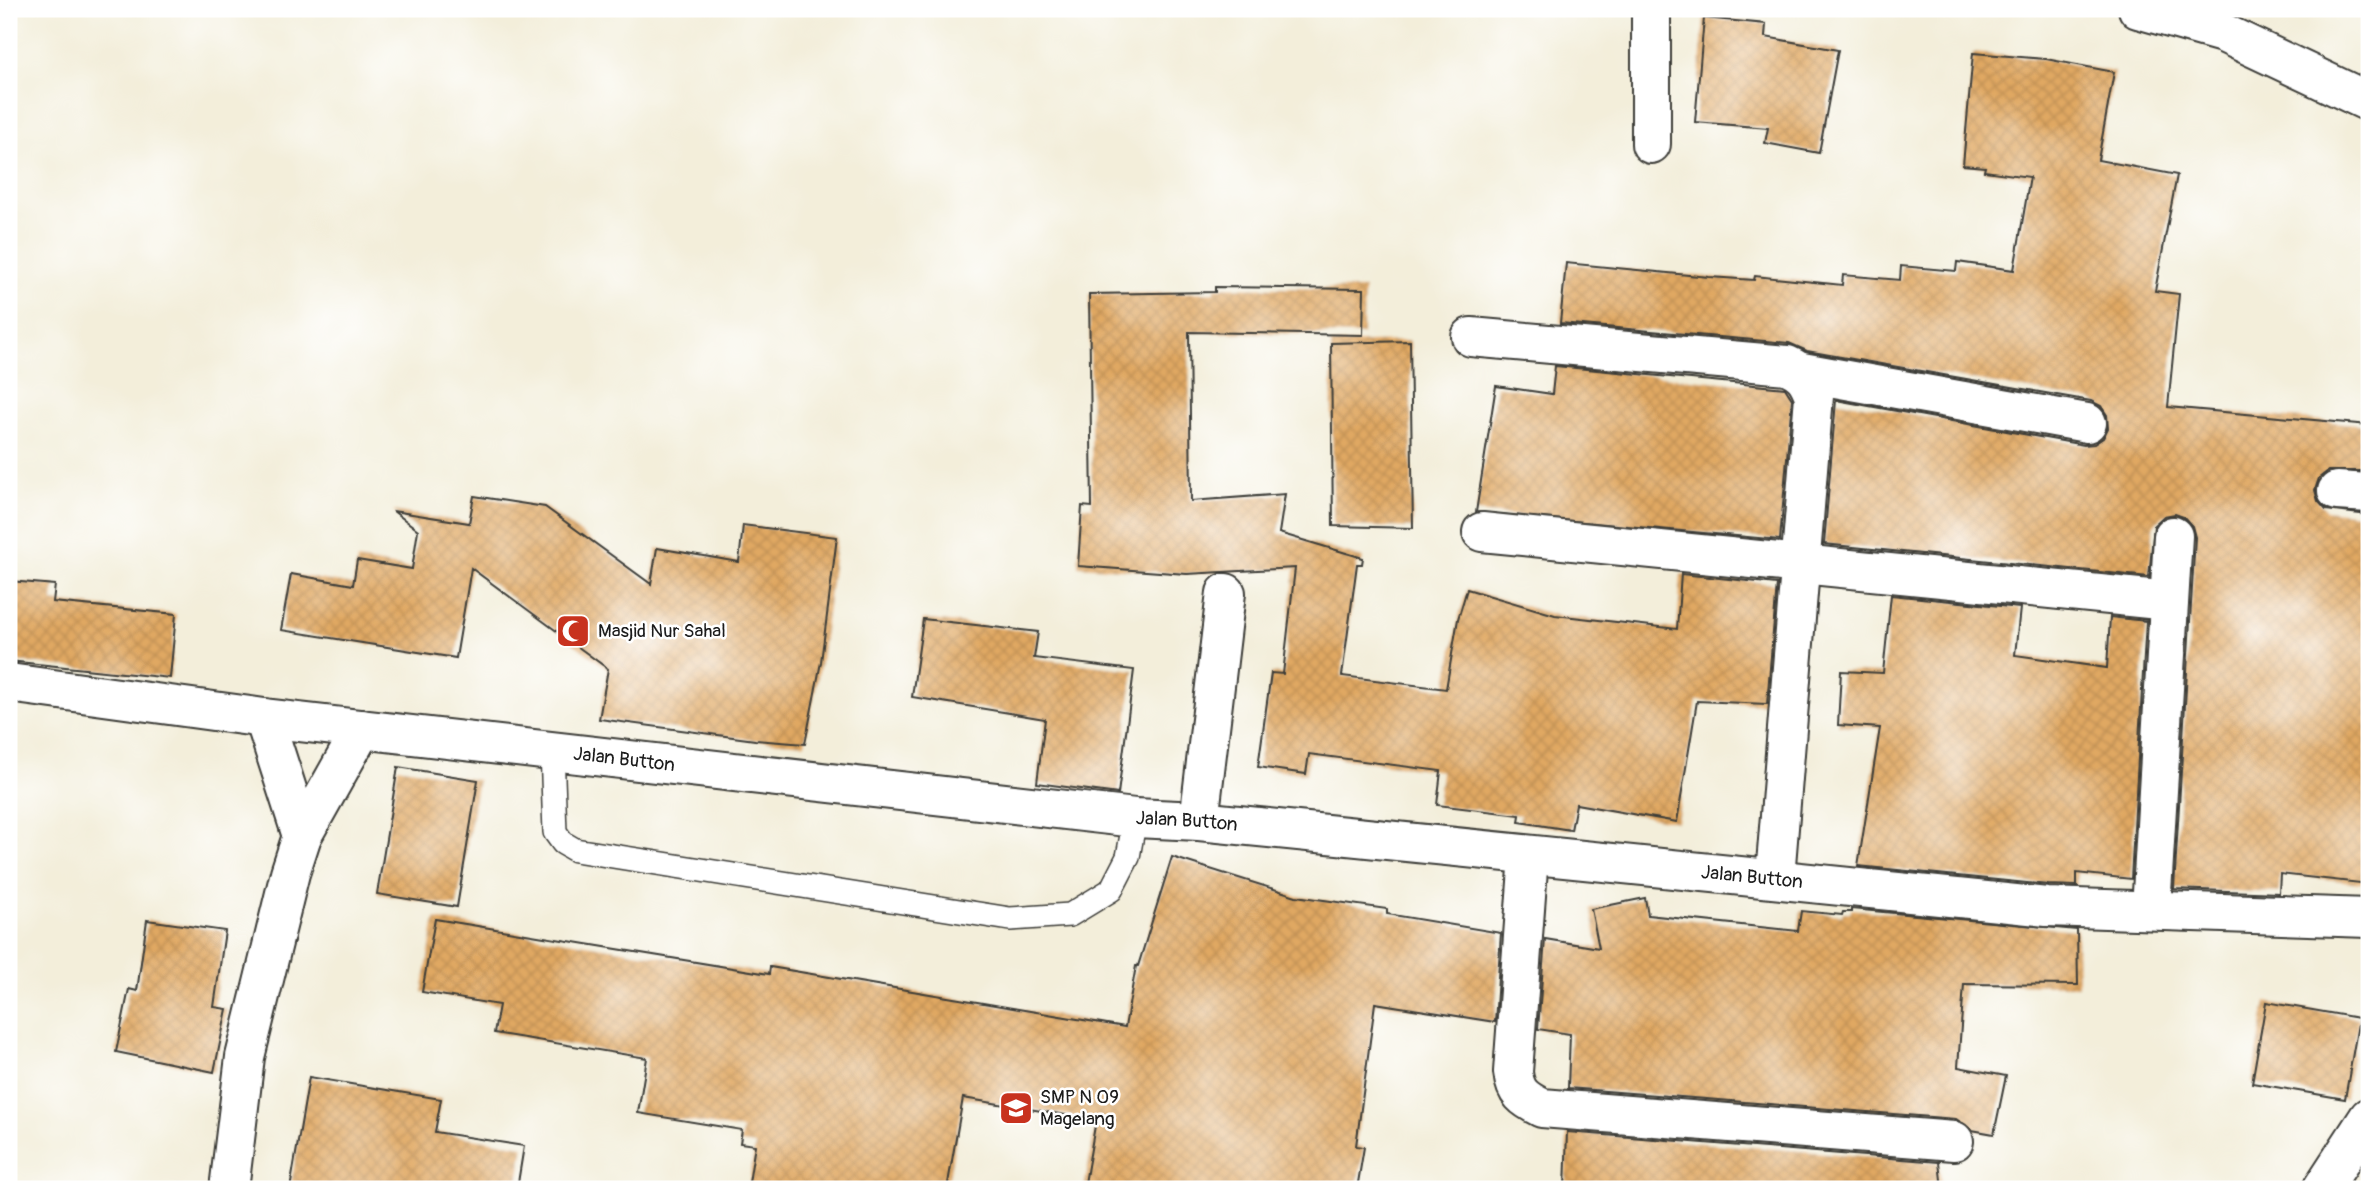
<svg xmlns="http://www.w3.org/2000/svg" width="2378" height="1198" viewBox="0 0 2378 1198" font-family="Pangolin,sans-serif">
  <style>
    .building { fill: url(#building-cross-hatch) }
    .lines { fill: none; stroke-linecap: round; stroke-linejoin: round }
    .service-casing { stroke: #3c3c38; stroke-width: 26 }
    .minor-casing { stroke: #3c3c38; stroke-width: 42 }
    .service { stroke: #fff; stroke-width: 23 }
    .minor { stroke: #fff; stroke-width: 38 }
    .labels { text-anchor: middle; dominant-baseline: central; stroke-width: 5; stroke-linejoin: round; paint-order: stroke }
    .poi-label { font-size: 19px; fill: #1c1c1c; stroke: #fff; text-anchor: start }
    .street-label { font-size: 19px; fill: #1c1c1c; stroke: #fff }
  </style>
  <defs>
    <pattern id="building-cross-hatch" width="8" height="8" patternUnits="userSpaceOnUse" patternTransform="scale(1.75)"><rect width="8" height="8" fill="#e0a862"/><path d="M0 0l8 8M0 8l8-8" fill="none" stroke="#c09054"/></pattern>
  </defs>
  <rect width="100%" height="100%" fill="#fff"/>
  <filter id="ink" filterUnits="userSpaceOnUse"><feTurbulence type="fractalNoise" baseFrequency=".0143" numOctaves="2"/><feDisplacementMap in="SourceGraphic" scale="14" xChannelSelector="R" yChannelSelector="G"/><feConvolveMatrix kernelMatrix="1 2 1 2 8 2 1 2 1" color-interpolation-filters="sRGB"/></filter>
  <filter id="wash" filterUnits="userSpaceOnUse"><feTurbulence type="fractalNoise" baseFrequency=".00686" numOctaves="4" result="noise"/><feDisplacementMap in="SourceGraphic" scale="28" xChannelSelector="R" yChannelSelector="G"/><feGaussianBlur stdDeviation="1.57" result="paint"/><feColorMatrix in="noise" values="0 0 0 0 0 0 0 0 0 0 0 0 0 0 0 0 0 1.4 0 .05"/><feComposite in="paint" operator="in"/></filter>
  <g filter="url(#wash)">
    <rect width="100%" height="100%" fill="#f3eeda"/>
    <g id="blocks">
      <g class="building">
        <path d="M1704,18L1766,24L1765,37L1838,50L1819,153L1765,143L1768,128L1695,122Z"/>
        <path d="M1973,53L2046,59L2114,72L2098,160L2177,175L2155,291L2179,294L2168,407L2369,425V471H2328L2319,478L2315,490L2318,501L2326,510L2369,515V884L2280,874L2279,893L2174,889L2195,537L2192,526L2184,517L2175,514L2164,516L2154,525L2149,577L1824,544L1836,400L2084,445L2094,444L2103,438L2108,428L2107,415L2101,406L2091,401L1807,351L1789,343L1560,323L1566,263L1709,277L1754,280L1755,276L1842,285L1843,275L1900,280L1901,266L1956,271L1957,262L2014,270L2030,177L1984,171L1985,167L1963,165Z"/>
        <path d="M1215,287L1364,289L1363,335L1189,332L1191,501L1285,494L1279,533L1363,558L1362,564H1357L1342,676L1446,689L1458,619L1467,589L1555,615L1677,629L1681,574L1777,584L1767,704L1697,701L1677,822L1576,804L1571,830L1519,822L1520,815L1437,805L1441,771L1309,754L1306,774L1258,767L1271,673L1283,674L1295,568L1187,574L1078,566L1082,506L1092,507L1089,294L1215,292Z"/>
        <path d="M1410,341L1413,528L1333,526L1331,343Z"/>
        <path d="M1555,366L1785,388L1792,399L1780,540L1476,512L1496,386L1552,394Z"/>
        <path d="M474,496L545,507L651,584L657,548L739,562L743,525L837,537L821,662L805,744L755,740L599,719L608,669L471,568L456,658L281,630L291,574L353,585L357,560L412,569L418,530L393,511L469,523Z"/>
        <path d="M9,581L55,585L53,602L176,614L170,678L9,661Z"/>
        <path d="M1891,595L2020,608L2015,655L2107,668L2110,617L2146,621L2131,879L2077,873V886L2048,885L1858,866L1880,728L1838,725L1841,671L1883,673Z"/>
        <path d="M923,619L1038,632L1034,658L1134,670L1118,794L1037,783L1045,719L912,697Z"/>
        <path d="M398,767L478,780L457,907L377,894Z"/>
        <path d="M1172,857L1296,896L1387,909V914L1501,933L1495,1022L1375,1003L1356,1146L1364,1147L1357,1189H1084L1096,1120L963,1098L947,1189H748L755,1145L740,1143L742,1130L638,1113L647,1058L494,1033L499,1005L422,992L435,919L769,974L770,967L1125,1027L1136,966H1138Z"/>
        <path d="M1645,898L1648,915L1798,931L1801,911L1842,915L1843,912H1851V909L2077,930L2078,985L1964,984L1958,1067L2006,1076L1994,1134L1972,1130L1956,1119L1568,1088L1570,1034L1538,1029L1545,939L1599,948L1591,909Z"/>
        <path d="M147,920L225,931L214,1007L227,1009L214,1072L116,1052L129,989L137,991Z"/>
        <path d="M2266,1002L2359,1018L2345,1099L2252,1083Z"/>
        <path d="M309,1077L441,1099L435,1132L524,1146L517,1189H290Z"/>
        <path d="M1567,1132L1939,1162L1942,1189H1565Z"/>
      </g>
    </g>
  </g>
  <g filter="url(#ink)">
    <use href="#blocks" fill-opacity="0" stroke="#3c3c38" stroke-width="2"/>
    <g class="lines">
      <g class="service-casing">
        <path id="service" d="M552,751L555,832L563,843L575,850L1010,919L1070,915L1111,890L1128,857L1135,818"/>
      </g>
      <g class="minor-casing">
        <g id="minor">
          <path d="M1651,9V144"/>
          <path d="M2138,9L2223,33L2369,102"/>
          <path d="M1471,337L1787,365C1803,372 1808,379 1814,396L1775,877"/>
          <path d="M1802,372L2087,423"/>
          <path d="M2337,491L2369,493"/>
          <path d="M1482,532L2169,601"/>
          <path id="s1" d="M9,683L264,718L1135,818L1199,821L2047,907L2369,918"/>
          <path d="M264,718L302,836"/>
          <path d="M1199,821L1226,593"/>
          <path d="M1529,855L1513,1072C1515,1093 1524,1099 1542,1108L1954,1141"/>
          <path d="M2151,910L2173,536"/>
          <path d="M229,1189L245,1057L290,873L302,836L362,729"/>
          <path d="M2322,1189L2369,1117"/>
        </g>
      </g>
      <use href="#service" class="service"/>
      <use href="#minor" class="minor"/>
    </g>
  </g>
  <defs>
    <g id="mosque-square" transform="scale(1.75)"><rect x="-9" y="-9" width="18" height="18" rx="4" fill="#c8321e" stroke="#fff"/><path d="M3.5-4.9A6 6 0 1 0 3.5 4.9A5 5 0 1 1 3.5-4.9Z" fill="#fff"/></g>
    <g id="school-square" transform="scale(1.75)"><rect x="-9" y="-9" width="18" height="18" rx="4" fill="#c8321e" stroke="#fff"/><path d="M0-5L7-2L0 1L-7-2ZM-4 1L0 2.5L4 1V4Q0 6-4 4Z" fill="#fff"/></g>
  </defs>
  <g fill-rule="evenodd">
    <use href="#mosque-square" x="573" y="631"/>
    <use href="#school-square" x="1016" y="1108"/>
  </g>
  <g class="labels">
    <g class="poi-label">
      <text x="598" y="631">Masjid Nur Sahal</text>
      <text x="1040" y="1097">SMP N 09<tspan x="1040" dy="22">Magelang</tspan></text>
    </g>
    <g class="street-label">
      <text stroke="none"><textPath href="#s1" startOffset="620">Jalan Button</textPath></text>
      <text stroke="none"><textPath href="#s1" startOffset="1186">Jalan Button</textPath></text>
      <text stroke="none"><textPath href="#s1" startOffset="1754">Jalan Button</textPath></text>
    </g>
  </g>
  <rect width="2378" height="1198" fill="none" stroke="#fff" stroke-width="35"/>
</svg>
